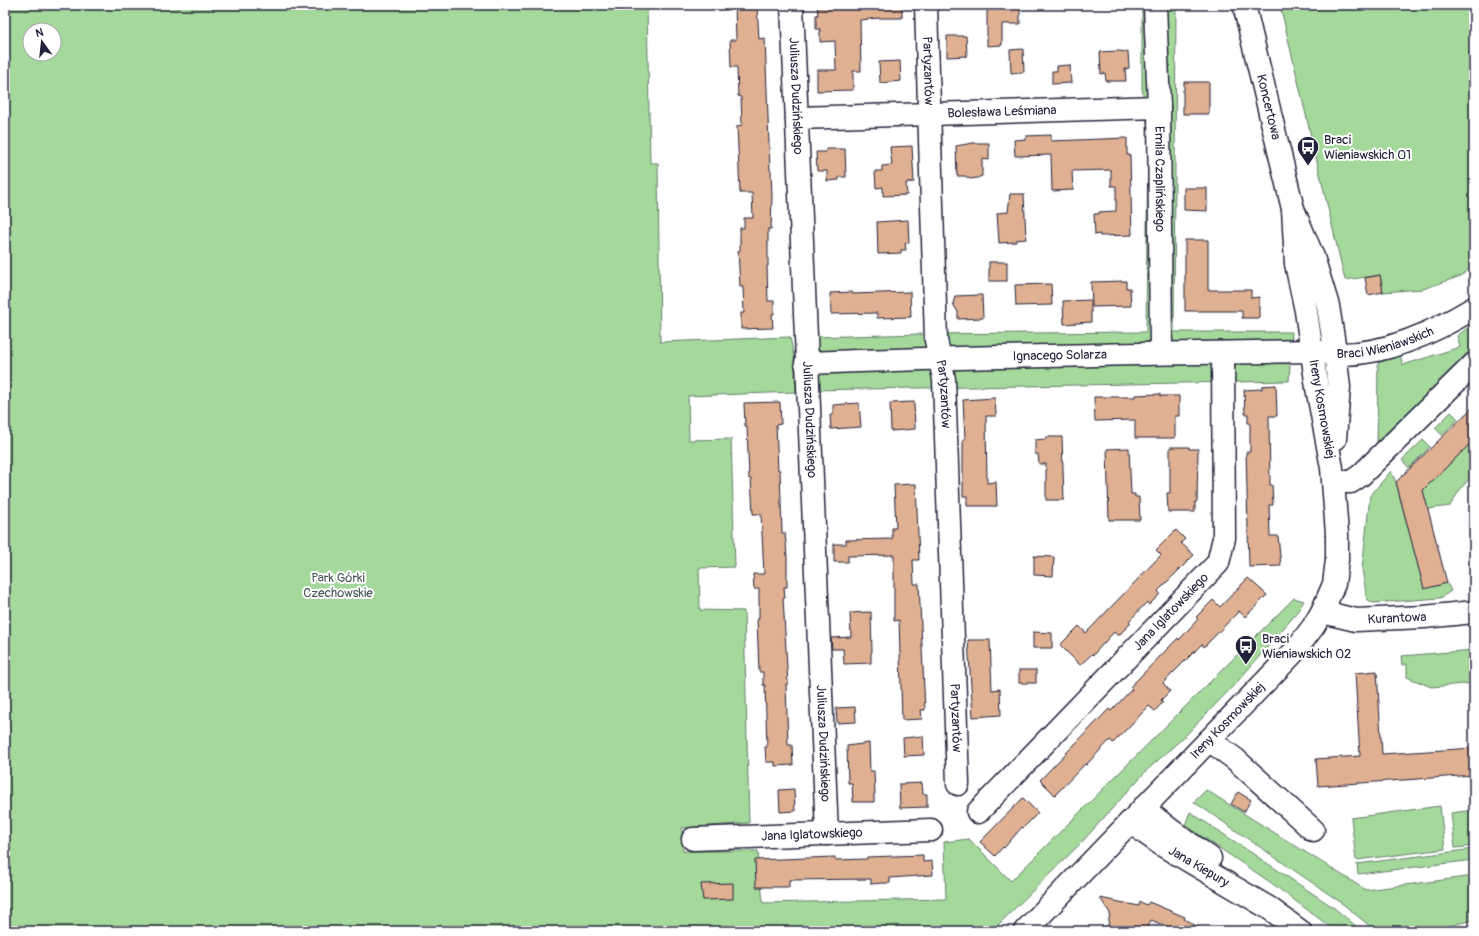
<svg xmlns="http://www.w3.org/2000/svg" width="1479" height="936" viewBox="0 0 1479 936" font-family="Pangolin,sans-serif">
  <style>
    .green { fill: #a5d99b; stroke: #647e6b; fill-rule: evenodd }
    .building { fill: #e0b092; stroke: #22223b }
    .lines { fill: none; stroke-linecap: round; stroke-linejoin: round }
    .minor-casing { stroke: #22223b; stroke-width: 25 }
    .minor { stroke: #fff; stroke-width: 22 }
    .labels { text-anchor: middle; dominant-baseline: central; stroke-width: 4; stroke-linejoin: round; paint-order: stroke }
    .street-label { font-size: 13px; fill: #22223b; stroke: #fff }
    .poi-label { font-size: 13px; fill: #22223b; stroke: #fff; text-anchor: start }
    .park-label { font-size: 13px; fill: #495958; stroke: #fff }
  </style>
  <rect width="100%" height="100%" fill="#fff"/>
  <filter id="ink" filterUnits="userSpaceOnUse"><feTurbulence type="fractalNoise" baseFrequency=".025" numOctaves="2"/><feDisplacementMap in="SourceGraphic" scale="8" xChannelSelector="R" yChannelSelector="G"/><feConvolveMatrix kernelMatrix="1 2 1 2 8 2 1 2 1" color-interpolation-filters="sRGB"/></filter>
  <g filter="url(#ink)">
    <g class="green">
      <path d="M5,5H647L650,163H658L660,342L790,337L794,356L796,392L688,396L689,440L731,439L735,567L699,568L700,610L744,611L749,823L682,828L683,851H758L763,903L946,899L944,842L969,839L1011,881L1294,598L1304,601L1295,615L1238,681L1185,736L1146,771L1081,843L997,926L994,931H5ZM30,30H54V54H30Z"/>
      <path d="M1176,5L1174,332H1292L1289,381L812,390L810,337L923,334L1146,332L1148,129L1142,89V8Z"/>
      <path d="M1280,5H1474V265L1461,276L1423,289L1383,292L1380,275L1345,280Z"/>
      <path d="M1474,323V346L1377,449L1378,363L1400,355L1403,365L1460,347L1457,336Z"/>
      <path d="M1451,412L1458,419L1442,435L1435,428Z"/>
      <path d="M1423,440L1430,447L1409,468L1402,460Z"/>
      <path d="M1474,440V473L1459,491L1450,506L1427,509L1423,490Z"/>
      <path d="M1391,471L1396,482L1424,588L1447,583L1451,591L1440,598L1373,603L1367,599L1362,569L1370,496Z"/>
      <path d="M1474,650V683L1431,687L1407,677V664L1402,665L1401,656Z"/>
      <path d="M1206,790L1366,890L1474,876V920L1426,931H1376L1339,901L1194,802Z"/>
      <path d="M1440,806L1445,849L1356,860L1351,818Z"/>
      <path d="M1474,810V846L1455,848L1451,813Z"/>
      <path d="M1190,812L1333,907L1362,931H1334L1329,926L1270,882L1185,825Z"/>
      <path d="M1474,849V860L1358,874L1357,864Z"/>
    </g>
    <g class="building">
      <path d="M735,5H757L759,39L765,38L770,170H771L772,196L771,229H768V266H767L768,301H774V314H772L773,328L741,329V313H744L743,287H740L738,251H740V228H744V218H753L752,193H740L737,126L742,125L741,97L738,96L737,67H731L730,40H736Z"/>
      <path d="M817,5H902V18H879L860,20L861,71H853V90L817,91V70H836L835,41L820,42V29H816V15H818Z"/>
      <path d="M987,7H1020V24H1002V45L987,46Z"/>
      <path d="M947,36H966L967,56L947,57Z"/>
      <path d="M1023,49L1024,72L1011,73L1010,50Z"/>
      <path d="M1118,51L1128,52L1129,68L1125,69L1126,81H1106L1105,73L1101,74L1100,52Z"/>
      <path d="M900,61L901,81L880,83L879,62Z"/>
      <path d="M1070,65L1071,83L1052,84V71H1057V66Z"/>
      <path d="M1184,82H1209V114H1183V90H1184Z"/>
      <path d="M1051,135V141L1127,138V155H1130L1132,235L1100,236V234L1095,235L1094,214H1099V212L1116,211V186H1111V170L1072,171L1073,190L1052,191L1051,155L1015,156L1014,140L1026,139V136Z"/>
      <path d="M973,143H989V160L982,159V176L977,178L970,179L965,176H957L956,146Z"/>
      <path d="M912,146L914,182L906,183L907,195L883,196V187L876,188L875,171H882V166L892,165L890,147Z"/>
      <path d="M826,149H845L846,177H839V180L827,181V171H817L816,152H826Z"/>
      <path d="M1184,188H1207V211L1184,210Z"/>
      <path d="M1010,194H1024L1026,239L1016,240V242L999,243L997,213L1008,212Z"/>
      <path d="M908,220L909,243H905L906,250H901V253L878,254L877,222Z"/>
      <path d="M1185,240H1208V290H1251V298L1259,297V318H1242V311H1185Z"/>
      <rect x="989" y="262" width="18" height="19"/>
      <path d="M1380,275L1383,292L1368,295L1365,278Z"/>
      <path d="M1126,281V288H1130L1131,306L1092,307L1091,282Z"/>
      <path d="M1051,284L1052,305L1016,306L1015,285Z"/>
      <path d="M852,292V294L910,292L911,317L877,318V313L831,314L830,293Z"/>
      <path d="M982,295L983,318L958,319V312L953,304L955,296Z"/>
      <path d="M1091,300V322L1064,324L1063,301Z"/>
      <path d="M1276,385L1277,416H1269L1270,485H1272L1273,505H1269L1270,536H1278L1281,566L1249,567L1246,452H1250V423H1248V414H1245L1244,390L1262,389V386Z"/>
      <path d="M1160,394V396H1179V416H1175V438H1135V420L1095,421L1094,397H1135V395Z"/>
      <path d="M995,398L996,416H986L987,483L996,482L997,506H967V496H963V439H965L963,400Z"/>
      <path d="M780,402L781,424L776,425L778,470H780L782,533H785L787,556V587H784L785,598H783L788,684H786L788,745H792L793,765L775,766V762H766L765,747H767L765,685H763V672H759L757,619H759V589H754L753,574H764L761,514H753L751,479H749L747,426H745L744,403Z"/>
      <path d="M914,402L915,429L891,431L890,403Z"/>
      <path d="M859,403L861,427L831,429L830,415H833V405Z"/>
      <path d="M1474,406V440L1423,490L1447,583L1424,589L1396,482Z"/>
      <path d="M1046,437H1062L1064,500H1046V464H1039L1038,454H1035V440L1046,439Z"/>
      <path d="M1170,447H1189V449H1198L1197,502H1195V512H1168L1167,493H1170Z"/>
      <path d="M1129,448L1131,494H1135V497H1139L1140,520H1109L1107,449Z"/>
      <path d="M916,484L919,560H913L914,584H919L925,710H921L922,719L902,720L899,620L894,621V555L848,556V562H834V544H846V540L892,539V528H896L894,485Z"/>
      <path d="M1176,530L1185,539L1181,543L1194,555L1158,591L1160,594L1149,605L1147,602L1129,621L1131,623L1118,636L1114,632L1093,655L1092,654L1080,665L1060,645L1079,626L1086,633L1161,555L1156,550Z"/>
      <path d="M1034,556L1054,557L1053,576L1034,575Z"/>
      <path d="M1248,578L1267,595L1245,617L1239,611L1204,647L1202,644L1163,683L1170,691L1161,700L1163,702L1155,711L1149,706L1113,743L1110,740L1086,765L1085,764L1055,795L1040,780L1109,709L1111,711L1132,689L1130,687L1178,638L1179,640L1198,619L1196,617L1213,600L1220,607Z"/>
      <path d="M871,612L872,652L871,653V663L844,664L843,649H832L831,638L851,637L850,613Z"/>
      <path d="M1033,632L1052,633V648H1033Z"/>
      <path d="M968,640H990L992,690L1000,689L1001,715L973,717Z"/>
      <rect x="1019" y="670" width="17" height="13"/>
      <path d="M1377,671L1382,754L1474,748V775L1318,786L1316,759L1360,756L1355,673Z"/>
      <path d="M855,707L856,722L837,723L836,708Z"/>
      <path d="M923,736L924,755L904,756L903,738Z"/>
      <path d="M869,743L870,771H874L875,794H874V802H853L852,783H848L847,746Z"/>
      <path d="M922,783L923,794H927V807L900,808L899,784Z"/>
      <path d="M794,789L795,811L780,812L779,790Z"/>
      <path d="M1238,792L1251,800L1244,812L1231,804Z"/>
      <path d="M1023,798L1038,813L1023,828L1022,827L1004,848L1003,847L995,856L980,842Z"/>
      <path d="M923,855V862L932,861L933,875L890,878V883H882L871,884V879L789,880V887H756L755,860L835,857V860L867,859V857Z"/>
      <path d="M733,883V899L703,900L701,884Z"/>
      <path d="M1100,898L1139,906L1140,902L1147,905L1149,902L1185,917L1184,919L1205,931H1169L1168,927L1151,920L1146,931H1107L1110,913Z"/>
    </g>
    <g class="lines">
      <g class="minor-casing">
        <g id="minor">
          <path id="s1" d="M792,5L827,834"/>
          <path id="s2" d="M926,5L936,340L944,379L958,784"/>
          <path id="s3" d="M1155,5L1159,107L1161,353"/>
          <path id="s4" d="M1244,5L1293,209L1313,257L1328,306L1334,344L1339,387L1335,439"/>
          <path id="s5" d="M797,118L1159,107"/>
          <path id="s6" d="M806,363C975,356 1144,354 1313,351C1321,352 1329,354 1337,354C1386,355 1432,333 1474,308"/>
          <path d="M1334,482H1351L1361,475L1474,364"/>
          <path id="s7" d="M1322,612L1356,620L1424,617L1474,612"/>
          <path d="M1209,740L1235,759L1313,830"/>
          <path d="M1143,808L1172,831L1210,858"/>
          <path id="s8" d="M978,812L1218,563L1224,538L1223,353"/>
          <path id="s9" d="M1130,822L1162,845L1269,908L1300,931"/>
          <path id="s10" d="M693,839L931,830"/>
          <path id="s11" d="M1025,931L1293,653L1313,627L1322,612L1334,584L1337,560V534L1332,468L1317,388L1306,311L1296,264L1293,209"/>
        </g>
      </g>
      <use href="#minor" class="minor"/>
    </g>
  </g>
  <defs>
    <g id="bus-pin" transform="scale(1.15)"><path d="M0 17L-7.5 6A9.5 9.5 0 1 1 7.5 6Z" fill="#22223b" stroke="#fff"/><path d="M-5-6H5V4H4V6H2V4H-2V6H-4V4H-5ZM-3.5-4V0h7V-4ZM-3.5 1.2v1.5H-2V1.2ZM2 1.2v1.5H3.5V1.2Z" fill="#fff"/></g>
  </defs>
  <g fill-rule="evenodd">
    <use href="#bus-pin" x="1308" y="147"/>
    <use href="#bus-pin" x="1246" y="646"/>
  </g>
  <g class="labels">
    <g class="street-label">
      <text stroke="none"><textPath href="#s2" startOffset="66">Partyzantów</textPath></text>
      <text stroke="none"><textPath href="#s1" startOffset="91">Juliusza Dudzińskiego</textPath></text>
      <text stroke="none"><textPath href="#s4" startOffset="105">Koncertowa</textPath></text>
      <text stroke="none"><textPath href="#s5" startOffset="205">Bolesława Leśmiana</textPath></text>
      <text stroke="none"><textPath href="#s3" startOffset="174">Emila Czaplińskiego</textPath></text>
      <text stroke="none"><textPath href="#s6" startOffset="581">Braci Wieniawskich</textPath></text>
      <text stroke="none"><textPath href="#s6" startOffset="254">Ignacego Solarza</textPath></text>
      <text stroke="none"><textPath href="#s2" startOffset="390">Partyzantów</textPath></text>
      <text transform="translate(1322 409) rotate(80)">Ireny Kosmowskiej</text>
      <text stroke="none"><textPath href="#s1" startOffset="415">Juliusza Dudzińskiego</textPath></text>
      <text stroke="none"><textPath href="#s8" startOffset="278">Jana Iglatowskiego</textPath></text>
      <text stroke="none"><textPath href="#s7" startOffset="76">Kurantowa</textPath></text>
      <text stroke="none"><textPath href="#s2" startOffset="714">Partyzantów</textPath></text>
      <text stroke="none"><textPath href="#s11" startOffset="292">Ireny Kosmowskiej</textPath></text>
      <text stroke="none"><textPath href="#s1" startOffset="739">Juliusza Dudzińskiego</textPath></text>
      <text stroke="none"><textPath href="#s10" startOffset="119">Jana Iglatowskiego</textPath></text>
      <text stroke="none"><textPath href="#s9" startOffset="82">Jana Kiepury</textPath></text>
    </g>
    <g class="poi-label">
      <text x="1324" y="140">Braci<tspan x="1324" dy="15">Wieniawskich 01</tspan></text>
      <text x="1262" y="639">Braci<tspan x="1262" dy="15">Wieniawskich 02</tspan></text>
    </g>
    <g class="park-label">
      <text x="338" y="578">Park Górki<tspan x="338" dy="15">Czechowskie</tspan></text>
    </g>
  </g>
  <rect width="1479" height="936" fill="none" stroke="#fff" stroke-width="20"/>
  <rect x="10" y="10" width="1459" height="916" fill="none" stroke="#22223b" stroke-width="1.5" filter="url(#ink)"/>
  <g transform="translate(42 42) rotate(345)"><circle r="19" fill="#ffffff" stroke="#a7a7b1"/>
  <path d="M0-3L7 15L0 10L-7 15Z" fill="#22223b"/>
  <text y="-6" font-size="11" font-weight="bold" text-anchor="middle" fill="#22223b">N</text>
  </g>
</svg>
